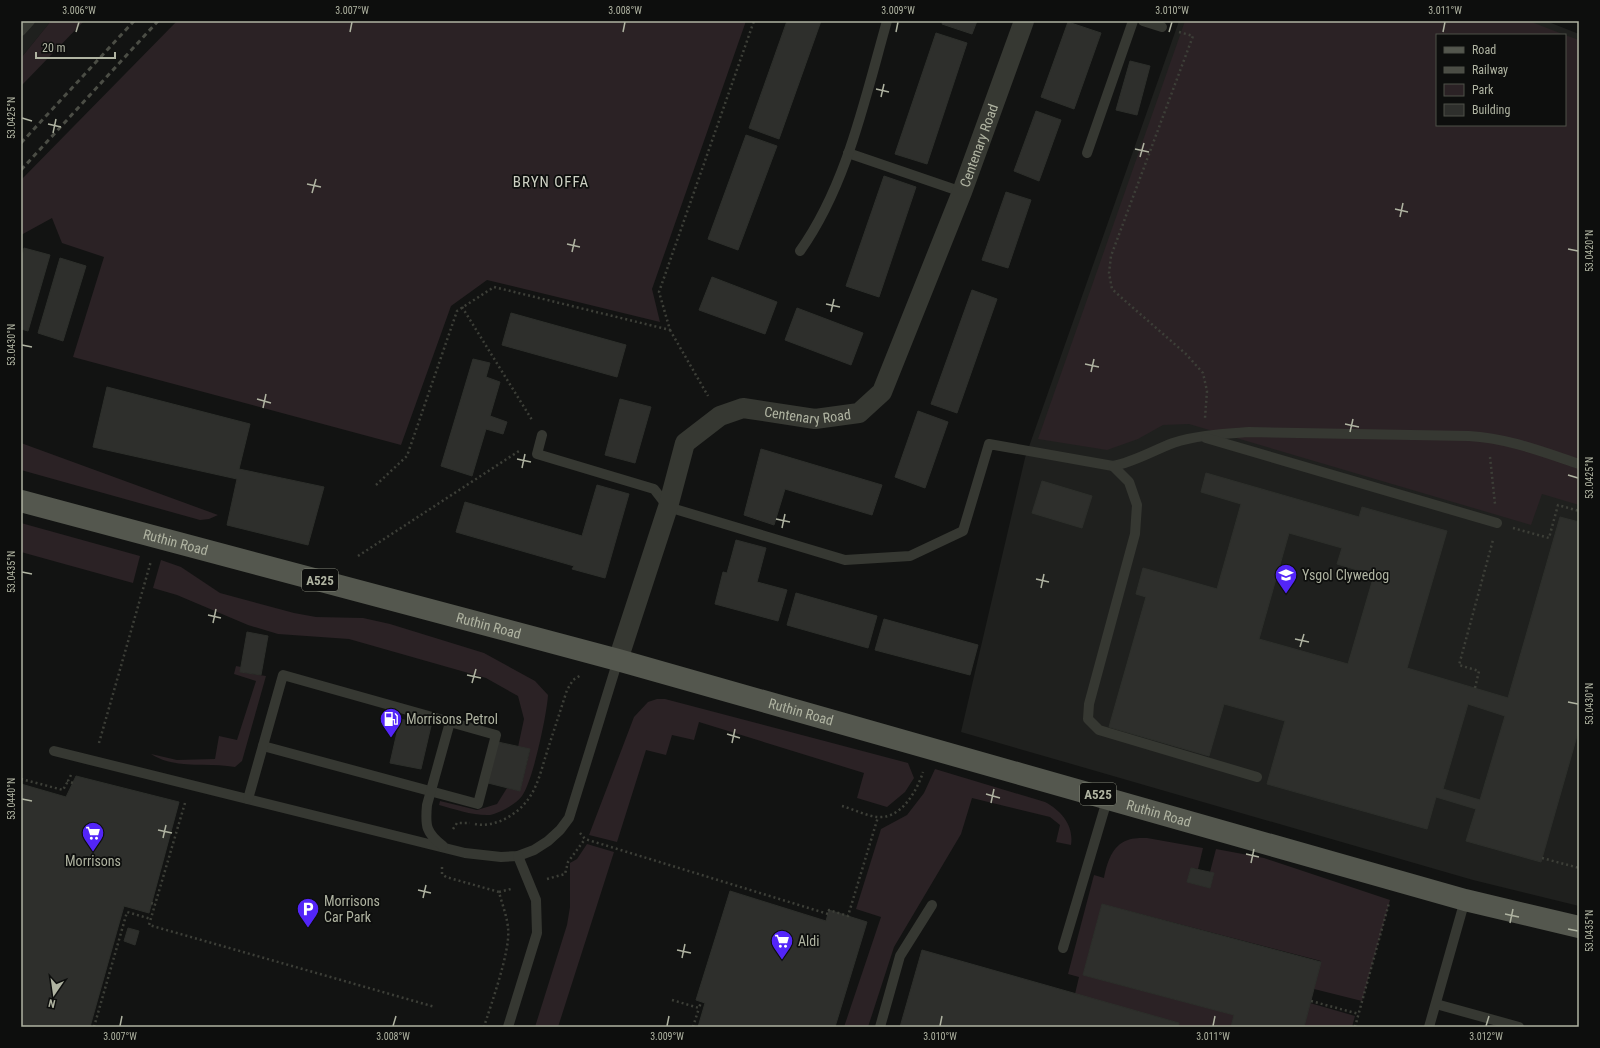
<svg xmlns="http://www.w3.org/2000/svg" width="1600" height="1048" viewBox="0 0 1600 1048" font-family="'Roboto Condensed',sans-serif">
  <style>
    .built { fill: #1f201e; fill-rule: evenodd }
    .green { fill: #2b2225 }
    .building { fill: #2e2f2c; stroke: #2d2f2b; fill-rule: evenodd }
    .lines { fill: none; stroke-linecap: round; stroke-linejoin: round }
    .path { stroke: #3d3f38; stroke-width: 2.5; stroke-dasharray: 2 3; stroke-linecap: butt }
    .lane { stroke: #363832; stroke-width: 10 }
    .street { stroke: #363832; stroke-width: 20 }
    .primary { stroke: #54574e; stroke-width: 22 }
    .rail { stroke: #4b4d45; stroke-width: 3; stroke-dasharray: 5 4; stroke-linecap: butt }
    .ticks { fill: none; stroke: #b0b4a2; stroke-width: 1.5 }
    .labels { text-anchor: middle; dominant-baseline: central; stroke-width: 3.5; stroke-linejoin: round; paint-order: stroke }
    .shield { fill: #0d0e0d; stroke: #7f8275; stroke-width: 1 }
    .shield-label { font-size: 13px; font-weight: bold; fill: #b0b4a2 }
    .street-label { font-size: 14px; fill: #b0b4a2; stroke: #0d0e0d }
    .poi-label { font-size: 14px; fill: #b0b4a2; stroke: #0d0e0d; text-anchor: start }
    .neighbourhood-label { font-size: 15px; letter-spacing: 1px; fill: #cdd0c3; stroke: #0d0e0d }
    .neatline { fill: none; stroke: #b0b4a2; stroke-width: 1.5 }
    .ticks-label { font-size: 10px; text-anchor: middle; fill: #b0b4a2 }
  </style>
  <rect width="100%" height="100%" fill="#121312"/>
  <g class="built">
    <path d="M21,21H51L21,58Z"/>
    <path d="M1179,21H1546L1579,34V906L1473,880L961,732L1025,458ZM1437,35H1565V125H1437Z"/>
  </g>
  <g class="green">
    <path d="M51,21H84L21,86V58Z"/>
    <path d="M177,21H746L652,289L660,322L487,280L451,306L401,445L73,357L104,257L62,243L52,218L21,235V180Z"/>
    <path d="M1185,21H1529L1565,35H1437V125H1565V35L1579,40V505L1542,494L1531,525L1189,424L1163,425L1138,439L1107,450L1038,439Z"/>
    <path d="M21,443L218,515L209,519L200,520L21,470Z"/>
    <path d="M21,523L140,556L133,583L21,552Z"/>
    <path d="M161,560L181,567L220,593L294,613L316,617L363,618L390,624L484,653L535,681L548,695C547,714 533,781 522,796C516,804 500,813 490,815C474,816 454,809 439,805L440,801L477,810L497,804L507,788L520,791L530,750L518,747L524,719L518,696L486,678L349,639L278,634L248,625L177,595L153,588Z"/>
    <path d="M236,666L241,667L240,672L266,676L242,761L235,767C208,762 176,770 151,754L177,760L215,759L219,736L237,740L256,681L234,674Z"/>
    <path d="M657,699H665L908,763L914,778L905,792L887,807L857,798L864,773L699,722L694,740L672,735L666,755L646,750L617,842L589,835L634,717L648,702Z"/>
    <path d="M935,769L1045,802C1062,811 1074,826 1071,845L1056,842L1060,825L1050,817L972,798L961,834L894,947L868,1027H844L881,917L856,909L881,829L907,815L924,793Z"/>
    <path d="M1147,838L1203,848L1198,869L1191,868L1187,882L1210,888L1214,874L1210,872L1216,849L1264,858L1390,900L1362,1001L1314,989L1321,961L1102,904L1083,975L1234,1015L1231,1027H1178L1179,1023L1075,994L1079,977L1068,974L1094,875L1104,878C1107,863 1112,845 1128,840C1133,838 1141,838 1147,838Z"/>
    <path d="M587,844L614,852L558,1027H535L567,925L570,907V863L577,859Z"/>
    <path d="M1310,1003L1355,1016L1352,1027H1304Z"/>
  </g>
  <g class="building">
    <path d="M787,21H821L779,139L749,128Z"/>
    <path d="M943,21H977L972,34L942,24Z"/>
    <path d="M1068,22L1101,33L1074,109L1041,97Z"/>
    <path d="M936,33L967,43L927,164L895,154Z"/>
    <path d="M1130,61L1150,66L1137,115L1116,110Z"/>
    <path d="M1036,111L1061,120L1039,181L1014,171Z"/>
    <path d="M746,135L777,146L738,250L708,239Z"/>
    <path d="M884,176L916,187L879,297L846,286Z"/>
    <path d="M1006,192L1031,200L1008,268L982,260Z"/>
    <path d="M24,248L50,255L28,331L21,329V260Z"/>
    <path d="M60,258L86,266L63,341L38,333Z"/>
    <path d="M712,277L777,302L765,334L699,310Z"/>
    <path d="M972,290L997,299L957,413L931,404Z"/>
    <path d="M797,308L863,333L851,365L785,340Z"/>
    <path d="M511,313L626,345L617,377L502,345Z"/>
    <path d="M473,359L490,363L486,377L500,382L490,416L507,422L503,434L486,429L472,476L441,466Z"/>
    <path d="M107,387L250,424L239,469L324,487L308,545L227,525L237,479L93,447Z"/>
    <path d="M620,399L651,407L635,463L605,455Z"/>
    <path d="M918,411L948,422L925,488L895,477Z"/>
    <path d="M761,449L882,485L872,515L785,489L774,525L744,515Z"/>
    <path d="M1206,473L1359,517L1362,507L1447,531L1407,668L1508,698L1560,517L1579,522V729L1541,862L1466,841L1476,809L1436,797L1427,829L1267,784L1285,721L1224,704L1209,756L1109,727L1146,597L1136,594L1143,568L1217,589L1241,504L1201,492ZM1289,533L1342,548L1337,564L1374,575L1348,664L1259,639ZM1468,704L1505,716L1480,800L1443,789Z"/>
    <path d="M1042,481L1092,496L1082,528L1032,513Z"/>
    <path d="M597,485L629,494L605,578L572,569L574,566L456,532L465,502L582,536Z"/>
    <path d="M736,540L766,548L757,582L787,590L778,621L715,604L723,572L727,573Z"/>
    <path d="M796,593L877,616L868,648L787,625Z"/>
    <path d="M884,619L978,645L970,675L875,650Z"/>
    <path d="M247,632L268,636L261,675L240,672Z"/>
    <path d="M400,719L431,726L421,769L390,763Z"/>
    <path d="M498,742L530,749L520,791L488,783Z"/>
    <path d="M76,776L179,802L149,913L124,906L90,1027H21V784L66,797Z"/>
    <path d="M1191,868L1214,873L1210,888L1187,882Z"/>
    <path d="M730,891L826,921L829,910L867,922L835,1027H698L705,1003L696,1000Z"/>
    <path d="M1102,904L1321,962L1304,1027H1231L1234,1015L1083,975Z"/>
    <path d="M128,928L139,931L135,945L124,941Z"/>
    <path d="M922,950L1179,1023L1178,1027H900Z"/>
  </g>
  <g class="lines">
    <g class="path">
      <path d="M1179,32L1193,36L1111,256L1109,273L1112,289L1123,299L1186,354L1203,373L1207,391L1205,418"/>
      <path d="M462,307L532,420"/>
      <path d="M670,330L708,396"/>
      <path d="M1490,457L1495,504"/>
      <path d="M376,485L407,456L457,311L494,287L670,330L659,292L754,21"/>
      <path d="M1513,528L1549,538L1558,505L1579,511"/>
      <path d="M358,556L519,451"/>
      <path d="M1475,688L1479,671L1459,665L1493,540"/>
      <path d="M99,743L151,561"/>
      <path d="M71,775L68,781L73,783"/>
      <path d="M21,779L63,790L68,781"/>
      <path d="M185,803L149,925L435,1007"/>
      <path d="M842,806C853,809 866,816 878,817C901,819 917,791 923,772"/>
      <path d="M475,824C493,828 515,816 526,802C537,789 541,771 546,755C553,733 560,712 567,690L573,680L581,675"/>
      <path d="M453,829L457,823H470"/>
      <path d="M580,833L585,839L828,914L829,910L848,916L878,817"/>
      <path d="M1542,858L1579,868"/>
      <path d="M442,867V874L446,877L499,892C502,904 507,916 508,928C511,950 491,1004 484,1027"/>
      <path d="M547,879L565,874L568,862L585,839"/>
      <path d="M499,892L511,889"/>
      <path d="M151,903L155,904"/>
      <path d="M672,1000L699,1008L701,1002"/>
      <path d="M1311,1001L1359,1014"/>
      <path d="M94,1027L127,912L151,919"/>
      <path d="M693,1027L699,1008"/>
      <path d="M1355,1027L1389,903"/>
    </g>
    <g class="lane">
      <path d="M1143,21L1162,27"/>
      <path d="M21,31L30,21"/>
      <path d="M848,153L962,192"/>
      <path d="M1087,153L1133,21"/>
      <path d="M800,251C847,185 865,98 887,21"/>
      <path d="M542,435L537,454L654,489L668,507L845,560L910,556L963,531L989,444L1113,466C1134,462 1152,451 1173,443C1197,435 1223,434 1249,432L1469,436C1507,438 1543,452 1579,464"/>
      <path d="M1206,438L1497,523"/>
      <path d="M1113,466L1129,482L1137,505L1135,534L1089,704L1088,719L1099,730L1257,777"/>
      <path d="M263,746L478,804L496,735L450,722"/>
      <path d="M54,751L465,853L501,857L518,856L534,850L548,841L560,830L569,818L618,660"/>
      <path d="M248,799L283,675L450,722L427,805C425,826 426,833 443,846"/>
      <path d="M1063,948L1108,797"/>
      <path d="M1436,1004L1519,1027"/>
      <path d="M508,1027L537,933L536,900L518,856"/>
      <path d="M880,1027L900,956L932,905"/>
      <path d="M1429,1027L1465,900"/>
    </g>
    <path class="street" id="s1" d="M618,660L668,507L685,443L720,416L743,408L815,419L859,413L882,392L962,192L1024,21"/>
    <path class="primary" id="s2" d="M21,501L618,660L1465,900L1579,927"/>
    <g class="rail">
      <path d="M21,143L134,21"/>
      <path d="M21,170L158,21"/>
    </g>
  </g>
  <path class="ticks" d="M76,32L79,22M350,32L352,22M623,32L625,22M896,32L898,22M1169,32L1172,22M1443,32L1445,22M876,89L889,92M881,97L884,84M22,118L32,121M48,124L61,127M53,133L56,119M1135,149L1149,152M1140,157L1144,143M307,184L321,187M312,193L316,179M1395,209L1408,212M1400,217L1403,203M567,244L580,247M1568,249L1578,251M572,252L575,239M826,304L840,307M831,312L834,299M22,345L32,347M1085,364L1099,367M1091,372L1094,359M257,399L271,403M263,408L266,394M1345,424L1359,427M1350,432L1353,419M517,459L531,462M522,468L525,454M1568,475L1578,478M776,519L790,522M782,528L785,514M22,572L32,574M1036,579L1049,582M1041,588L1044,574M208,615L221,618M213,623L216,609M1295,639L1309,642M1300,647L1304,634M467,675L481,678M472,683L476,669M1568,702L1578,704M727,734L740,738M732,743L735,729M986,794L1000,798M22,799L32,801M991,803L994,789M158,830L172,833M163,838L166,825M1246,854L1259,857M1251,863L1254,849M418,890L431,893M423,898L426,885M1505,914L1519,917M1510,923L1513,909M1568,929L1578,931M677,950L691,953M682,958L685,944M120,1026L122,1016M393,1026L396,1016M667,1026L669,1016M940,1026L942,1016M1213,1026L1215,1016M1486,1026L1489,1016"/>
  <defs>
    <g id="school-pin" transform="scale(1.15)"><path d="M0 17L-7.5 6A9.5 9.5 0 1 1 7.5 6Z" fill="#5325f8" stroke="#0d0e0d"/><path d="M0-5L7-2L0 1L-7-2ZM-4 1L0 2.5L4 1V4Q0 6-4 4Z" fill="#fff"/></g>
    <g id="fuel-pin" transform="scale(1.15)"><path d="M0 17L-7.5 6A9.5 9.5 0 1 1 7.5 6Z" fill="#5325f8" stroke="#0d0e0d"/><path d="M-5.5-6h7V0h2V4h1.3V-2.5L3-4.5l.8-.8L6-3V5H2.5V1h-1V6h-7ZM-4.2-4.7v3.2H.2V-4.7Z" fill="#fff"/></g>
    <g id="supermarket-pin" transform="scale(1.15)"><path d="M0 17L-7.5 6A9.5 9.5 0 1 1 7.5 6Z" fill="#5325f8" stroke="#0d0e0d"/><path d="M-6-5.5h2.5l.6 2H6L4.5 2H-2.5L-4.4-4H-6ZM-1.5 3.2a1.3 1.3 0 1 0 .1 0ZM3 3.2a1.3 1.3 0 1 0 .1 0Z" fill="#fff"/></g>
    <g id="parking-pin" transform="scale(1.15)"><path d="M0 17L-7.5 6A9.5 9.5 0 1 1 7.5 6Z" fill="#5325f8" stroke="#0d0e0d"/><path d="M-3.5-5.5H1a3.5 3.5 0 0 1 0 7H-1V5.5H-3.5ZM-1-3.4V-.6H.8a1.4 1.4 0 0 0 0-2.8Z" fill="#fff"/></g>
  </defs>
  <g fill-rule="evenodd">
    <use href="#school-pin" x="1286" y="575"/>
    <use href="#fuel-pin" x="391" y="719"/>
    <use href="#supermarket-pin" x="93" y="833"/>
    <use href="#parking-pin" x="308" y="909"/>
    <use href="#supermarket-pin" x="782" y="941"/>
  </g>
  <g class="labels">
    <g class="shield">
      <rect x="302" y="569" width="36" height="22" rx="3"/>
      <rect x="1080" y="783" width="36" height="22" rx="3"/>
    </g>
    <g class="shield-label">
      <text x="320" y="580">A525</text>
      <text x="1098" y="794">A525</text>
    </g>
    <g class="street-label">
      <text stroke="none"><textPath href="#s1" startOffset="709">Centenary Road</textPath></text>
      <text stroke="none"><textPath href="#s1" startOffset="361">Centenary Road</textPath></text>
      <text stroke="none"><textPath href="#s2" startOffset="160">Ruthin Road</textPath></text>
      <text stroke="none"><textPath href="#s2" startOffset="484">Ruthin Road</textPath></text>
      <text stroke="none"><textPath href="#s2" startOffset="808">Ruthin Road</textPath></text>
      <text stroke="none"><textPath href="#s2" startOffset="1180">Ruthin Road</textPath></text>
    </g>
    <g class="poi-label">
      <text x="1302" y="575">Ysgol Clywedog</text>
      <text x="406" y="719">Morrisons Petrol</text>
      <text x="93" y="861" text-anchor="middle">Morrisons</text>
      <text x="324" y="901">Morrisons<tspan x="324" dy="16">Car Park</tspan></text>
      <text x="798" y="941">Aldi</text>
    </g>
    <g class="neighbourhood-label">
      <text x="551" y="182">BRYN OFFA</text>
    </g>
  </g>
  <rect width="1600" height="1048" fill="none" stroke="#0d0e0d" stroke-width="44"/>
  <rect x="1436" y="34" width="130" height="92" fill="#0d0e0d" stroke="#4e5049"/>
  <rect x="1444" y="47" width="20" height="6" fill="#54574e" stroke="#4e5049"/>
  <text x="1472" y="54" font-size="12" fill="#b0b4a2">Road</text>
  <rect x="1444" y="67" width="20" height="6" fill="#4b4d45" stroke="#4e5049"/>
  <text x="1472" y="74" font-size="12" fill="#b0b4a2">Railway</text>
  <rect x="1444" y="84" width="20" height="12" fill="#2b2225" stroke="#4e5049"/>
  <text x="1472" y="94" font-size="12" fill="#b0b4a2">Park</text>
  <rect x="1444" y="104" width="20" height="12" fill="#2e2f2c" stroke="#4e5049"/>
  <text x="1472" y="114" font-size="12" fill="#b0b4a2">Building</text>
  <g transform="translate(54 994) rotate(193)" stroke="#0d0e0d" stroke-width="3" paint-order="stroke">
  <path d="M0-3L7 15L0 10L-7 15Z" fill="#b0b4a2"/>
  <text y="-6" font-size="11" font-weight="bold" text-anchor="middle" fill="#b0b4a2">N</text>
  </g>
  <path d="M36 52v6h79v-6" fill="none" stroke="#b0b4a2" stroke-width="2"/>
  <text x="42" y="52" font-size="12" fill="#b0b4a2" stroke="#0d0e0d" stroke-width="3" paint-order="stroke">20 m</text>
  <rect x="22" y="22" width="1556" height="1004" class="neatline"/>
  <g class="ticks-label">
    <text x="79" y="14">3.006°W</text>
    <text x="352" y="14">3.007°W</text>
    <text x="625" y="14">3.008°W</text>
    <text x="898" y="14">3.009°W</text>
    <text x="1172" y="14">3.010°W</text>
    <text x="1445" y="14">3.011°W</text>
    <text transform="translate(11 118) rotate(-90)" y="4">53.0425°N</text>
    <text transform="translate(1589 251) rotate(-90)" y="4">53.0420°N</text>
    <text transform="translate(11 345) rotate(-90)" y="4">53.0430°N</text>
    <text transform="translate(1589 478) rotate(-90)" y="4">53.0425°N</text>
    <text transform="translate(11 572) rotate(-90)" y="4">53.0435°N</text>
    <text transform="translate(1589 704) rotate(-90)" y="4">53.0430°N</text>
    <text transform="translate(11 799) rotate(-90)" y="4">53.0440°N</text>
    <text transform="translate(1589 931) rotate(-90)" y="4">53.0435°N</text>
    <text x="120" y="1040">3.007°W</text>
    <text x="393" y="1040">3.008°W</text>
    <text x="667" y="1040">3.009°W</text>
    <text x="940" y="1040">3.010°W</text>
    <text x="1213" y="1040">3.011°W</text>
    <text x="1486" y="1040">3.012°W</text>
  </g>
</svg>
